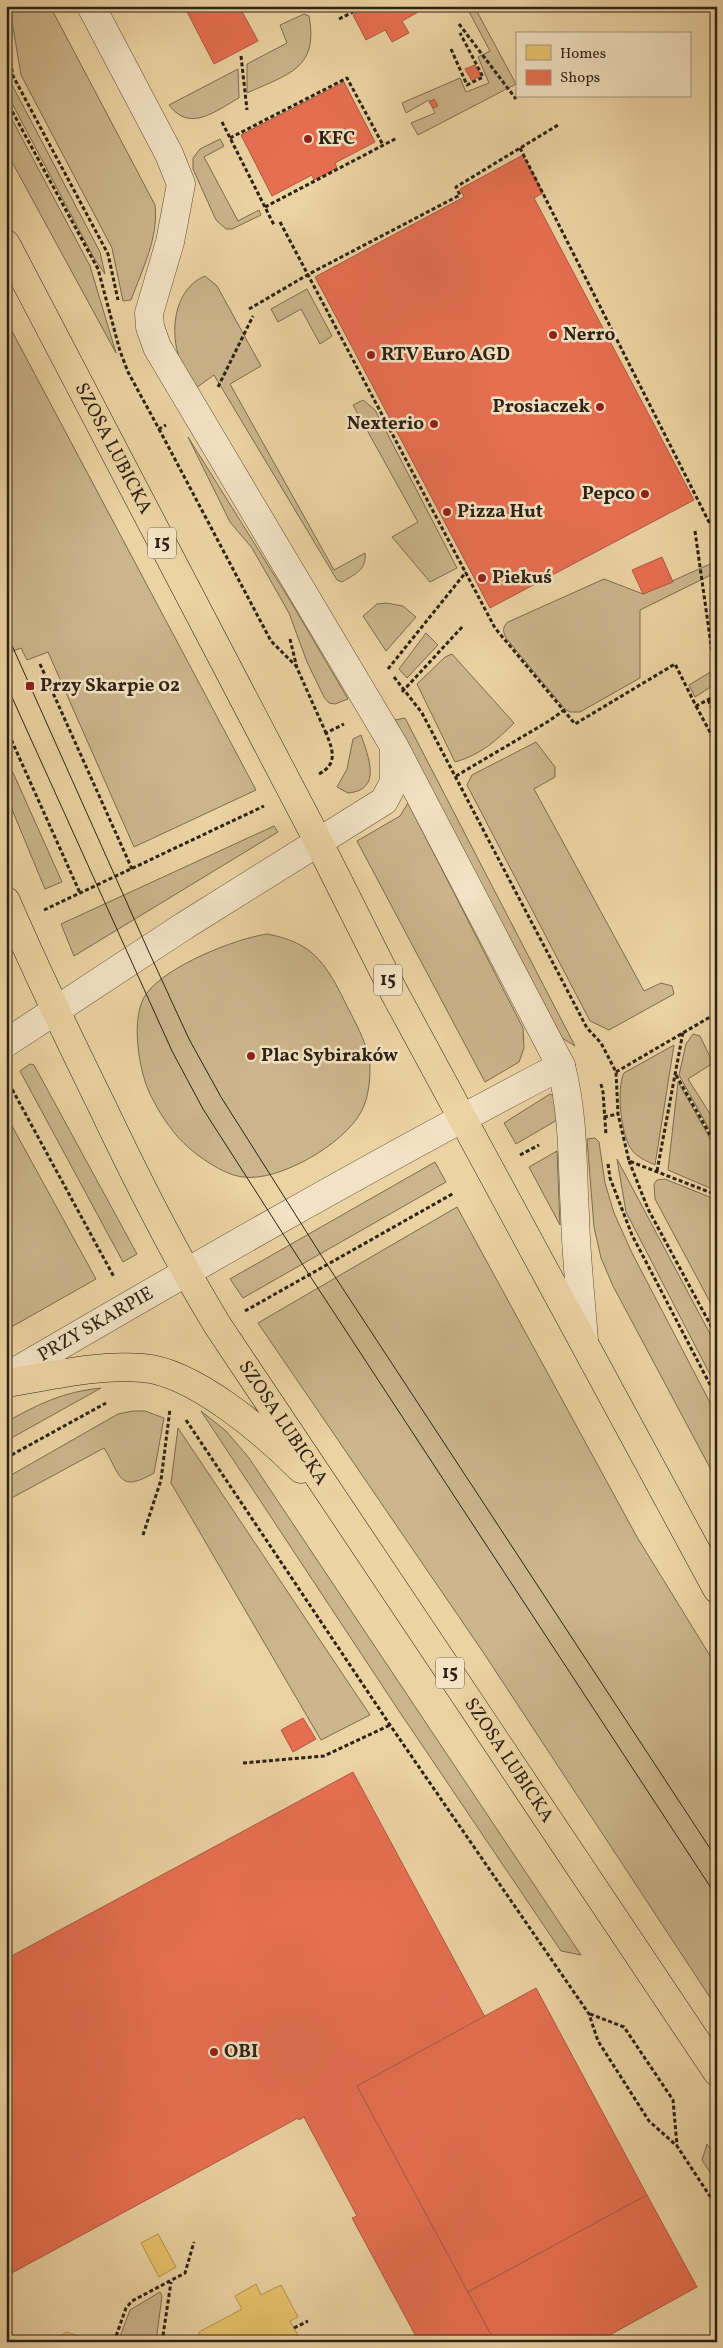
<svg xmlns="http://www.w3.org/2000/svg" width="723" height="2348" viewBox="0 0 723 2348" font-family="Vollkorn,serif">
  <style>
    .green { fill: #ccb58b; stroke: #7c6b50 }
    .homes { fill: #e9c46a; stroke: #b19350 }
    .shops { fill: #e76f51; stroke: #af583f }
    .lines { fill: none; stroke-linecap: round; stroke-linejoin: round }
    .minor-casing { stroke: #5d4e38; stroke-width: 29 }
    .major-casing { stroke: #2d2115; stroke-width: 29 }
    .path { stroke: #2d2115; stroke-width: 3; stroke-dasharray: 4 2.5; stroke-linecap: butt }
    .minor { stroke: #f3e2c3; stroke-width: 28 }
    .major { stroke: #ecd3a3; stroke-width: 28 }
    .tram { stroke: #2d2115; stroke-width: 1 }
    .poi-dot { fill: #8f2418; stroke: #f3e2c3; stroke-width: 2 }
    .labels { text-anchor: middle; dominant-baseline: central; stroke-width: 5; stroke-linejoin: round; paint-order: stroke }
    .shield { fill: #f3e2c3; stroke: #685b49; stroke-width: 1 }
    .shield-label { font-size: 18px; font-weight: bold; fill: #2d2115 }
    .poi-label { font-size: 19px; font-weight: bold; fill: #2d2115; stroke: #f3e2c3; text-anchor: start }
    .street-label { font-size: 19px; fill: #2d2115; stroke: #f3e2c3 }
  </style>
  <rect width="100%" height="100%" fill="#ecd3a3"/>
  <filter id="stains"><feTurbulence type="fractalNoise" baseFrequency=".004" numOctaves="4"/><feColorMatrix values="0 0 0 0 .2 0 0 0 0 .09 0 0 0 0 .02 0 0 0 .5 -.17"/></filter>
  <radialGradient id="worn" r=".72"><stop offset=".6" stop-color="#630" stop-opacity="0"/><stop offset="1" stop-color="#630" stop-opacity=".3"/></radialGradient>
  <g class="green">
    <path d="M8,6H50L155,205C159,237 142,270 131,300L123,301L112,248L21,75L11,15Z"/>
    <path d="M466,6H474L516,84L418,135L411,123L435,113L429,100L406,113L402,103L460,78L466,92L489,83L478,57L490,51Z"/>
    <path d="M304,14L309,16C319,69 288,74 247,93V64L287,43L280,25Z"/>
    <path d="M6,63L10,81L100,252L105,274L94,258L6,92Z"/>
    <path d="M238,69L239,98C215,111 190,133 169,105Z"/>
    <path d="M6,108L90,266L116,353L6,151Z"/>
    <path d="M220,139L224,146L204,157L238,221L259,210L261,215L232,229H226L216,220L193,169V158L200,149Z"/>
    <path d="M205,276L217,286L261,366L230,384L334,570L365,553C367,570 355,574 342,582L337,580L214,375L196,388C190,377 181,365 178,354C170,326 176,288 205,276Z"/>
    <path d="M307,289L332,336L320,344L301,309L278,322L271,309Z"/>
    <path d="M6,320L256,790L134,847L48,652L27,660L21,648L6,654Z"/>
    <path d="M363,400L375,410L457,568L430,582L392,537L418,522L353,405Z"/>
    <path d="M188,437L291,602L348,699L335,704L329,703L324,697L307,662L289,613L252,548L230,522Z"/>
    <path d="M717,561V572L640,610V678L580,712H570L565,709L506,638C503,632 502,627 508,622L604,579L643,594Z"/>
    <path d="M386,603L403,606L416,617L386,651L363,616L377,604Z"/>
    <path d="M426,633L438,645L407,678L399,669Z"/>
    <path d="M452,654L514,723C496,741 480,755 455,762L417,684L445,657Z"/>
    <path d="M717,668V683L695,697L689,685Z"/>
    <path d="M405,718L575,1046L562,1038L395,720Z"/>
    <path d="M361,735C368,756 383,790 348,793L337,787L347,769L353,739Z"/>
    <path d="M536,742L555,767V777L534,789L644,991L661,983L672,986L674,994L609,1030L590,1021L467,785L472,775Z"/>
    <path d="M6,757L62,882L45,889L6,795Z"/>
    <path d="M408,803L523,1028L524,1048L519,1062L485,1082L357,841L400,816Z"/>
    <path d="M274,826L278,832L74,956L61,924Z"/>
    <path d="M267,934C310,942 324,960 343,998C353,1019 369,1044 370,1068C370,1082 368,1100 361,1112C344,1144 279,1182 243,1177C220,1175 182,1146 170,1127C163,1118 157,1108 152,1098C139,1075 129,1015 147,993C167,966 234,939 267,934Z"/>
    <path d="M693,1034L700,1036L713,1063L688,1079L717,1125V1143L679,1075L686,1044Z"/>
    <path d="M674,1045L655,1165C647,1161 638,1158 632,1150C621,1137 616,1088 624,1073Z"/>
    <path d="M30,1064L34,1065L137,1254L123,1262L20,1071Z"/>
    <path d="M678,1082L717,1151V1191L668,1170Z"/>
    <path d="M550,1094L554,1096L557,1120L516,1144L504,1123Z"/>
    <path d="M6,1115L96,1279L6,1330Z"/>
    <path d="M595,1138L599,1142L605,1183L614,1213L632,1253L717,1416V1481L613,1286L601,1258L594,1227L587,1139Z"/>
    <path d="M557,1151L560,1225L529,1167Z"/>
    <path d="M617,1159L717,1347V1388L626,1212Z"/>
    <path d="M435,1162L446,1182L243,1298L230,1279Z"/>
    <path d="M665,1179L717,1200V1315L655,1199L654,1184L657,1180Z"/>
    <path d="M457,1207L637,1537L717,1667V2008L483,1652L258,1323Z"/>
    <path d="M101,1388L6,1441V1422C39,1404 62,1392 101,1388Z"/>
    <path d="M133,1411H145L164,1418L154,1473C118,1494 121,1475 104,1448L6,1501V1478L118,1414Z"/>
    <path d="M201,1411L226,1431L249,1458L581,1955L561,1951L397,1708Z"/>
    <path d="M178,1428L370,1715L321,1740L171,1483Z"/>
    <path d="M707,2144L717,2159V2183L702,2160Z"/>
    <path d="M160,2292L162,2296L156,2342H118L130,2310Z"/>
  </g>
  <g class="homes">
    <path d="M158,2234L176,2267L159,2277L141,2243Z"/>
    <path d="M256,2284L261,2295L281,2285L298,2317L290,2321L298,2335L289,2339L290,2342H197L199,2332L242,2309L235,2296Z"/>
    <path d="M67,2332L81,2337L84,2342H49Z"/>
  </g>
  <g class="shops">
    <path d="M184,6H239L258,41L214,64Z"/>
    <path d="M370,6H419L422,10L402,21L409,33L392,42L385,30L366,40L353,15Z"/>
    <path d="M475,65L481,75L472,81L465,69Z"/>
    <path d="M344,82L375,142L335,163L337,168L314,180L312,175L272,196L241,135Z"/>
    <path d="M434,99L438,106L433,108L429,102Z"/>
    <path d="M523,155L543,193L534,198L694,500L490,608L315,277L464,197L460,189Z"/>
    <path d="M662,557L673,582L643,594L632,570Z"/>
    <path d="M303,1718L316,1739L293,1752L281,1730Z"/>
    <path d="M353,1772L485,2017L357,2086L495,2342H419L352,2218L357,2216L304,2117L299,2120L298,2118L8,2275L6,1959Z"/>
    <path d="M536,1988L647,2195L468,2292L357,2086Z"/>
    <path d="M647,2195L697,2287L597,2342H495L468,2292Z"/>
  </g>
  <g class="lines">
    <g class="minor-casing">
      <g id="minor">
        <path d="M91,6L169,154L181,184L170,242L149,313L150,327L157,347L394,746L561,1066C574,1117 572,1162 575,1215C576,1257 581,1299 584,1341"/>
        <path d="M6,1043L184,926L384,801L394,782V747"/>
        <path id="s1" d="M6,1377C189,1270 373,1164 561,1066"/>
      </g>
    </g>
    <g class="major-casing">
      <g id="major">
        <path id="s2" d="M6,244L318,841L394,992L717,1589"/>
        <path id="s3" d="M6,901C36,970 68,1037 101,1104C137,1180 174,1254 218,1326L717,2072"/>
        <path d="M6,1383C51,1376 98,1364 143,1368C194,1372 265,1433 301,1469"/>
      </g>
    </g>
    <g class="path">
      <path d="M716,6L717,7"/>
      <path d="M339,19L365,6"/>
      <path d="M459,24L516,99"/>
      <path d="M6,36L13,76L108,254L118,300"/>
      <path d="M451,49L467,85L483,77L460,33"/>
      <path d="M241,56L247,110"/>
      <path d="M6,100L98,269L120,351L128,372L159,429L166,425"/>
      <path d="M222,122L274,225"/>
      <path d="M230,138L347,78L383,145"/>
      <path d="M520,148L710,524"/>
      <path d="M265,207L397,138"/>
      <path d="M280,222L495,628L575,724L675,664L696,706L717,695"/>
      <path d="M249,309L309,274L460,195L456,187L558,125"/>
      <path d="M218,387L253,316"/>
      <path d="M159,429L271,641L297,667"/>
      <path d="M695,531L712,652"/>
      <path d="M290,639L297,668L326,733"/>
      <path d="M40,664L132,869"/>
      <path d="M388,669L466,572"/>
      <path d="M394,677L422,713L587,1028L601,1043L616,1072L618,1114L629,1161L717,1195"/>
      <path d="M402,692L463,626"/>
      <path d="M708,700L717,717"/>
      <path d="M696,706L717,745"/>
      <path d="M6,728L80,893"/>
      <path d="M319,774C338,764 333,750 326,733L344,724"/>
      <path d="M456,776L549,721L564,710"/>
      <path d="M44,910L264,806"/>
      <path d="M616,1072L717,1013"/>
      <path d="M676,1075L717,1147"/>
      <path d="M6,1078L114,1277"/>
      <path d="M601,1084L603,1092L606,1135"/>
      <path d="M604,1117L618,1114"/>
      <path d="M520,1155L539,1145"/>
      <path d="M629,1161L648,1209L717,1337"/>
      <path d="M608,1164L610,1178L632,1235L717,1398"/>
      <path d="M657,1171L683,1032"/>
      <path d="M245,1311L454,1193"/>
      <path d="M186,1420L390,1725L589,2014L598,2041L649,2121L677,2146L717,2207"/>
      <path d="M6,1458L106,1403"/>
      <path d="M143,1535L161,1480L170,1409"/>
      <path d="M243,1763L324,1756L390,1725"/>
      <path d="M590,2014L624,2027L673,2100L677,2145"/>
      <path d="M294,2328L308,2321"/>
      <path d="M114,2342L126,2308L132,2301L185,2273L194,2242"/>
      <path d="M162,2342L171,2282"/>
    </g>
    <use href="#minor" class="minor"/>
    <use href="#major" class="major"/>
    <g class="tram">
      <path d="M6,632L148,950L189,1039L221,1097L328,1266L717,1859"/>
      <path d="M6,684L172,1051L203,1109L310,1276L717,1897"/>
    </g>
  </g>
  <g class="poi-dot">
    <circle cx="308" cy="139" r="5"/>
    <circle cx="553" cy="335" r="5"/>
    <circle cx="371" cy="355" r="5"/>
    <circle cx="600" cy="407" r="5"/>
    <circle cx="434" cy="424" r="5"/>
    <circle cx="645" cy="494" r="5"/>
    <circle cx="447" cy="512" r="5"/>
    <circle cx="482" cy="578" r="5"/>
    <rect x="25" y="681" width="10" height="10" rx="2.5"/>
    <circle cx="251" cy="1056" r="5"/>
    <circle cx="214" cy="2052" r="5"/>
  </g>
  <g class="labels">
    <g class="shield">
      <rect x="148" y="527.5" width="28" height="31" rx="4"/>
      <rect x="374" y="964.5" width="28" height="31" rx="4"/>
      <rect x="436" y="1657.5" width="28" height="31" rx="4"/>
    </g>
    <g class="shield-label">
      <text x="162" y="543">15</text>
      <text x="388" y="980">15</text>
      <text x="450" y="1673">15</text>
    </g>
    <g class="poi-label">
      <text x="318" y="139">KFC</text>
      <text x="563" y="335">Nerro</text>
      <text x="381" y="355">RTV Euro AGD</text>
      <text x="590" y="407" text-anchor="end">Prosiaczek</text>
      <text x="424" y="424" text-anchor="end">Nexterio</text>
      <text x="635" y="494" text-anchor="end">Pepco</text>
      <text x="457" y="512">Pizza Hut</text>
      <text x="492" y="578">Piekuś</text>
      <text x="40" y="686">Przy Skarpie 02</text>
      <text x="261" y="1056">Plac Sybiraków</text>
      <text x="224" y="2052">OBI</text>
    </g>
    <g class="street-label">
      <text stroke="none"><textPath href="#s2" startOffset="231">SZOSA LUBICKA</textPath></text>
      <text stroke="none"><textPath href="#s1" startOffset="104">PRZY SKARPIE</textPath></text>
      <text stroke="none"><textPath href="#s3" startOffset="592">SZOSA LUBICKA</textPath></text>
      <text stroke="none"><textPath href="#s3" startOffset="998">SZOSA LUBICKA</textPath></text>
    </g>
  </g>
  <rect width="723" height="2348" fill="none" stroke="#ecd3a3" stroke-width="25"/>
  <rect x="8" y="8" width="708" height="2333" fill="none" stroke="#2d2115" stroke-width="2.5"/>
  <rect x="12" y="12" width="698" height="2323" fill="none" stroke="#2d2115"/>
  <rect x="516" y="32" width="175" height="65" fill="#f3e2c3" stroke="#a4957d"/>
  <rect x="526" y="45" width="25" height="15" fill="#e9c46a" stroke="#a4957d"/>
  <text x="560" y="58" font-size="15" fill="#2d2115">Homes</text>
  <rect x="526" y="70" width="25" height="15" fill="#e76f51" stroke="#a4957d"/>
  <text x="560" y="82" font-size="15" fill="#2d2115">Shops</text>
  <rect width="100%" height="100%" filter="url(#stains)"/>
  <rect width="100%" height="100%" fill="url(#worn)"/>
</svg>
